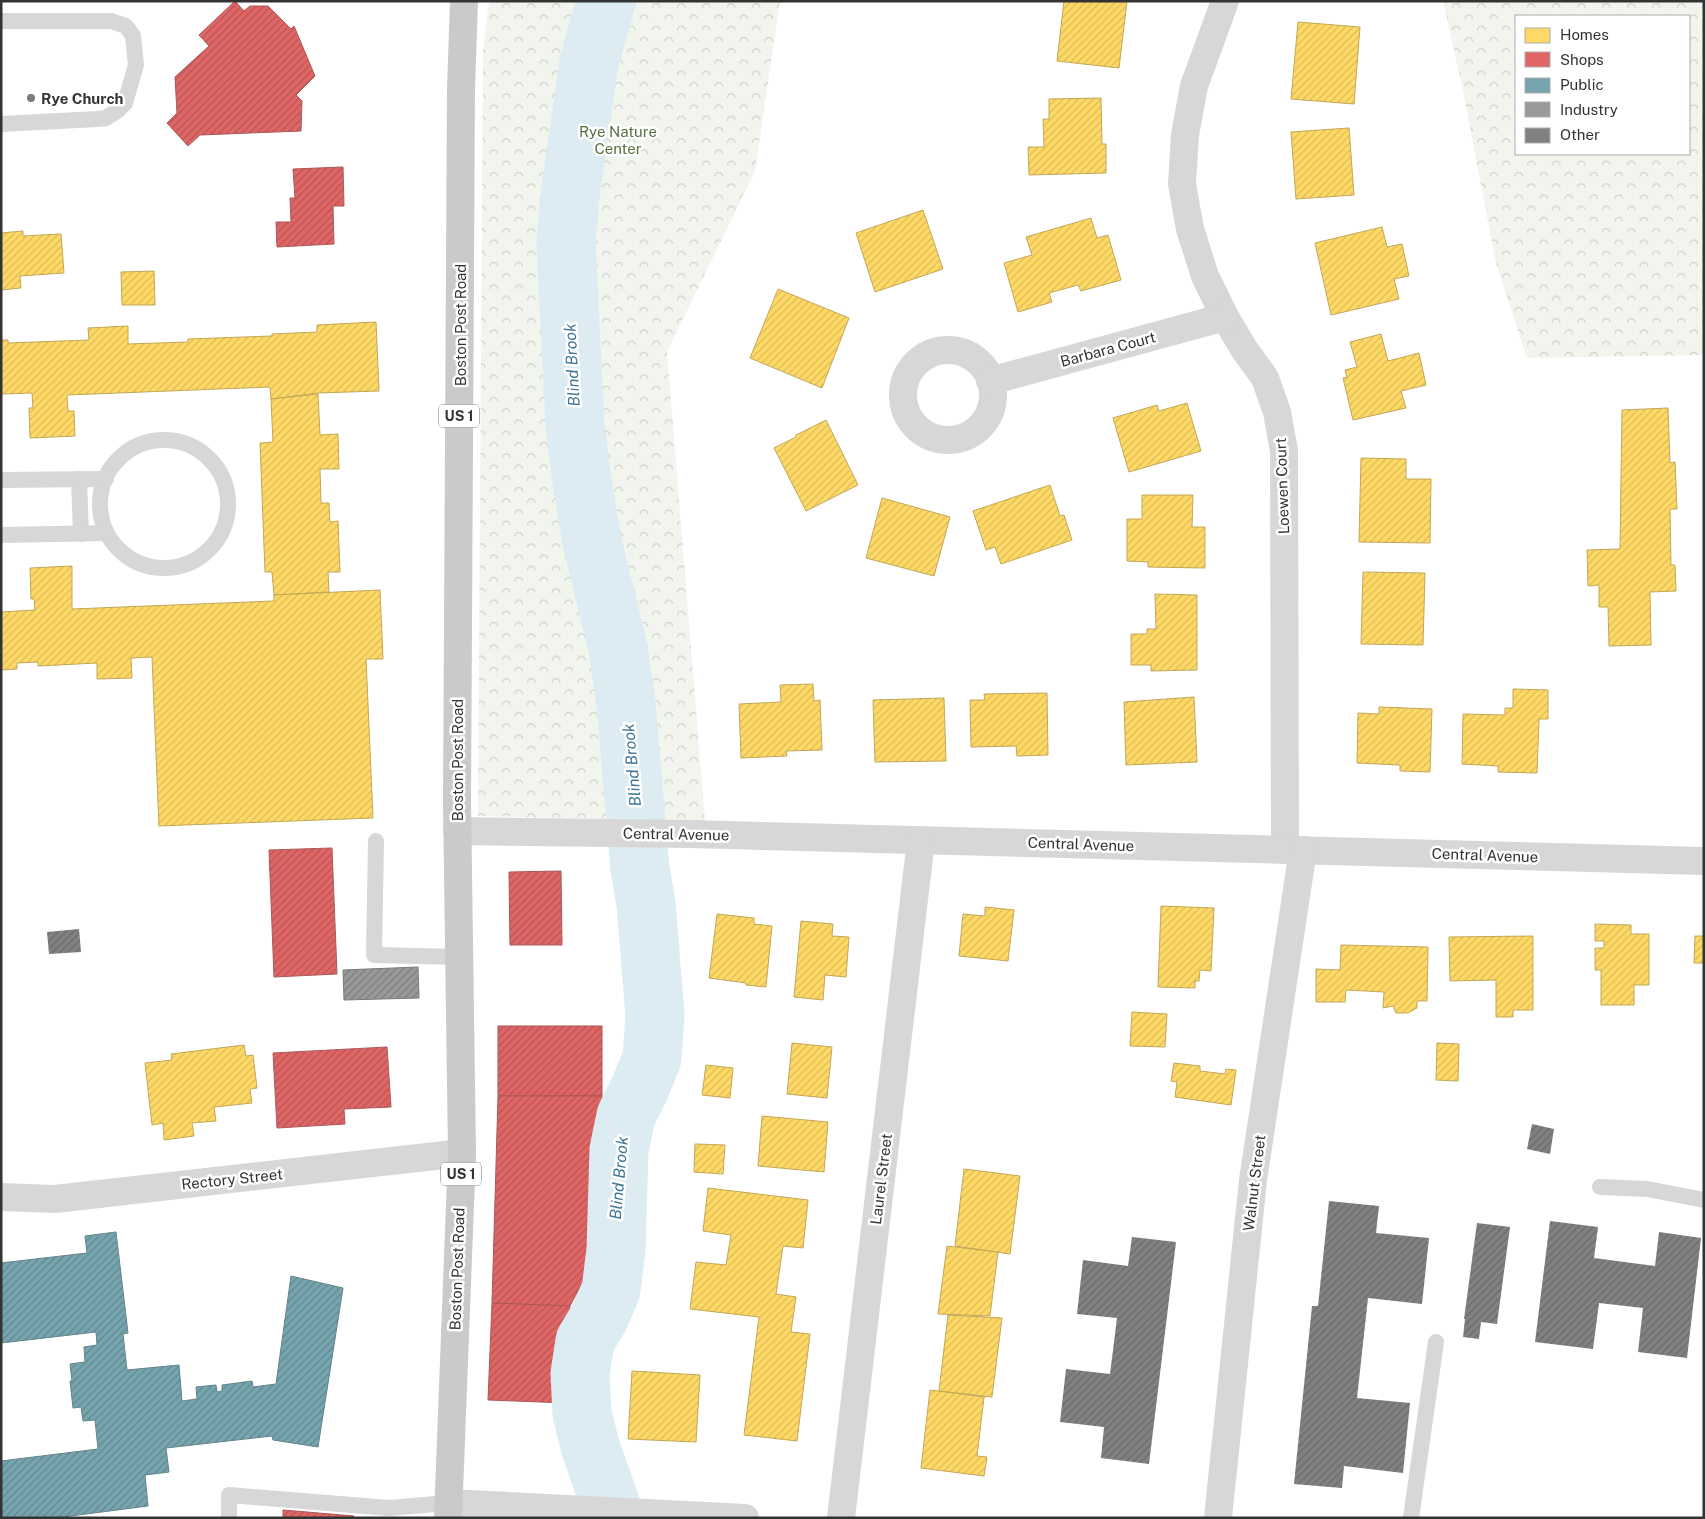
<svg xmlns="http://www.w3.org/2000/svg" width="1705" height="1519" viewBox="0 0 1705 1519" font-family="'Public Sans',sans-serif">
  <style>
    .forest { fill: url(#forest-crowns); fill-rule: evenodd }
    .homes { fill: url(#homes-hatch); stroke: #c2a757 }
    .shops { fill: url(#shops-hatch); stroke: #ac5757 }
    .public { fill: url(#public-hatch); stroke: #62838a }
    .industry { fill: url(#industry-hatch); stroke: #7a7a7a }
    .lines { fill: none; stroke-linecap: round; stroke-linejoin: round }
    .river { stroke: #ddebf3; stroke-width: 59 }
    .building { fill: url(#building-hatch) }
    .service { stroke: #d7d7d7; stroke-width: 16 }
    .minor { stroke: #d7d7d7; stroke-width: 28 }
    .primary { stroke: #cacaca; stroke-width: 28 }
    .poi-dot { fill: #7a7a7a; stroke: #fff; stroke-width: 2 }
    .labels { text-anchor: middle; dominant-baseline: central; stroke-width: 5; stroke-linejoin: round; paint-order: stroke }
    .shield { fill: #fff; stroke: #707070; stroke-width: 1 }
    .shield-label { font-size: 14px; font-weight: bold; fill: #333 }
    .poi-label { font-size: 15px; font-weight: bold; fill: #333; stroke: #fff; text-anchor: start }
    .park-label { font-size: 15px; fill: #56703f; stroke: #fff }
    .street-label { font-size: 15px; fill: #333; stroke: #fff }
    .water-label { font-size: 16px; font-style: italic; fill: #3f7597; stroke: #fff }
  </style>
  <defs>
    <pattern id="forest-crowns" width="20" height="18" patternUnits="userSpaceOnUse" patternTransform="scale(1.25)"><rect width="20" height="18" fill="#f1f5ed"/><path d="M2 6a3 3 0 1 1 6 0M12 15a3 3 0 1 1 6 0" fill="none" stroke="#cfd2cc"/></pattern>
    <pattern id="homes-hatch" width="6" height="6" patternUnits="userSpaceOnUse" patternTransform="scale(1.25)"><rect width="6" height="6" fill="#ffd966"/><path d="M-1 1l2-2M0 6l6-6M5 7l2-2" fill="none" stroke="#dbbb59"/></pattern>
    <pattern id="shops-hatch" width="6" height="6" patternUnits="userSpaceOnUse" patternTransform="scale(1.25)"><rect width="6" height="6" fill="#e06666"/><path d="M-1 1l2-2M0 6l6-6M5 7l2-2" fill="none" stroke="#b65555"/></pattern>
    <pattern id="public-hatch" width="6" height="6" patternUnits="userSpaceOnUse" patternTransform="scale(1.25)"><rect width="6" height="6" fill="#76a5af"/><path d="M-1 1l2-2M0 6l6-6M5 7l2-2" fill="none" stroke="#61878f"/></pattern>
    <pattern id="industry-hatch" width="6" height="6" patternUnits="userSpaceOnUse" patternTransform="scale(1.25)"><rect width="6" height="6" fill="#999"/><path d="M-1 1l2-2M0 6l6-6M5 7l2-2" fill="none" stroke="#7d7d7d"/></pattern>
    <pattern id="building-hatch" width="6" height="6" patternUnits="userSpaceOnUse" patternTransform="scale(1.25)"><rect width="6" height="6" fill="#818181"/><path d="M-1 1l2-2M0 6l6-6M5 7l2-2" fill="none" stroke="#6a6a6a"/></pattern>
  </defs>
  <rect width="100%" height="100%" fill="#fff"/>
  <g class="forest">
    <path d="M489,1H780L755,171L667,352L705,821L478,816L483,51Z"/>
    <path d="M1443,1H1704V355L1527,358L1496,263L1462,86ZM1516,16H1689V154H1516Z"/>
  </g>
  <g class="homes">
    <path d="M1064,1H1127L1119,68L1057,61Z"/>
    <path d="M1298,22L1360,27L1354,104L1291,99Z"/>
    <path d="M1101,98L1102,144H1106V173L1029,175L1028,147H1044L1043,119H1049V99Z"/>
    <path d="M1349,128L1354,195L1296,199L1291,132Z"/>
    <path d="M923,210L943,269L875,292L856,233Z"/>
    <path d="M1091,218L1097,238L1108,235L1121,280L1081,291L1078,285L1049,293L1052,302L1018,312L1004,263L1032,255L1026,237Z"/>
    <path d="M1382,227L1387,247L1402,244L1409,276L1394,279L1399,299L1331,315L1315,243Z"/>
    <path d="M23,231V236L61,234L64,273L20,276L21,288L1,290V233Z"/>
    <path d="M154,271L155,305H122L121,272Z"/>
    <path d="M778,289L849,318L822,388L750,358Z"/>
    <path d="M376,322L379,391L318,393L271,399L270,387L67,395L68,411H74L75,436L30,438L29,408H33L32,393L1,394V340H8V343L89,340L88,328L128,326V344L188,342V339L272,336V334L317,332V325Z"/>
    <path d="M1381,334L1388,361L1419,353L1426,385L1401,391L1406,408L1353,420L1343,378L1347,377L1345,370L1357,367L1350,342Z"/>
    <path d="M318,394L320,435L338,434L339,469H320L321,503H329L330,522L338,521L340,572H328L329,592L274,595L272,572H265L260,443L273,442L271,399Z"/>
    <path d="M1187,403L1201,451L1129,472L1113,418L1157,405L1159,411Z"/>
    <path d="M1668,408L1670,463L1675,462L1677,509H1670L1671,565H1675L1676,591L1650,592L1651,645L1609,646L1608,607H1599V585L1588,586L1587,550L1620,549L1622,410Z"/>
    <path d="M826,420L858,485L806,511L774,448L796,437V435Z"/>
    <path d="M1361,458L1406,459V479H1431L1430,543L1359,542Z"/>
    <path d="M1050,485L1060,516L1064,515L1072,540L1001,564L995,547L986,550L973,511Z"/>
    <path d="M1142,495H1193L1192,527H1205V568L1148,567V562L1127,561V519H1142Z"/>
    <path d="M882,498L950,517L934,576L866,558Z"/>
    <path d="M72,566V609L274,601V595L380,590L383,659H366L373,818L159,826L152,657L131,658L132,678L97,679V663L38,666V662L17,663V669L1,670V612L35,610L34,599H31L30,568Z"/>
    <path d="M1363,572L1425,573L1423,645L1361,644Z"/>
    <path d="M1155,594L1197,595V670L1151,671V665H1131V634H1147V629H1156Z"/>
    <path d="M813,684L814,701L820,700L822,750L786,751L787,756L741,758L739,704L781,702L780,685Z"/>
    <path d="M1513,689L1548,690V719H1539L1537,773L1498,772V766L1462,764L1463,714L1505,715V708H1513Z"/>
    <path d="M1047,693L1048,755L1017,756L1016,746L971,747L970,700H985L984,694Z"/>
    <path d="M1194,697L1197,762L1126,765L1124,702Z"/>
    <path d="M944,698L946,761L875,762L873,700Z"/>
    <path d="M1379,707L1432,709L1430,772L1400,771V765L1357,763L1358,713L1379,714Z"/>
    <path d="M1161,906L1214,908L1211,971L1200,970L1199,981H1195V988L1158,987Z"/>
    <path d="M985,907L1014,910L1008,961L959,956L963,914L985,916Z"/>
    <path d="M717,914L754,918V924L772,926L766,987L746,985V983L709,978Z"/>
    <path d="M801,921L833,924L832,936L849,937L846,977L825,975L823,1000L794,997Z"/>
    <path d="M1595,924L1631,925V934H1649V985H1634V1005H1601V970H1595V948H1604V941H1595Z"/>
    <path d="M1533,936V1010H1513V1017H1496V980L1450,981L1449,937Z"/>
    <path d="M1695,936H1704V963H1694Z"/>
    <path d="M1341,945L1428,947L1427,1001H1417V1008L1408,1013H1396L1393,1006L1383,1008L1384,992L1346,990L1345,1002H1316V969L1340,970Z"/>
    <path d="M1132,1012L1167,1014L1165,1047L1130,1046Z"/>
    <path d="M792,1043L832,1047L827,1098L787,1094Z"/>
    <path d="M1437,1043L1459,1044L1458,1081L1436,1080Z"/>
    <path d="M244,1045L246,1056L253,1055L257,1088L250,1089L252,1103L214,1107L216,1121L192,1123L194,1136L164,1140L163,1123L152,1125L145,1063L172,1060L171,1054Z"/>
    <path d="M1174,1063L1200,1066V1071L1225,1074L1226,1069L1236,1070L1231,1105L1175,1097L1177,1082L1171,1081Z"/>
    <path d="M706,1065L733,1068L730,1098L702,1095Z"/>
    <path d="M762,1116L828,1122L824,1172L758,1166Z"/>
    <path d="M695,1144L725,1145L723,1174L694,1172Z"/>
    <path d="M964,1169L1020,1176L1010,1254L955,1246Z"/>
    <path d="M708,1188L808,1200L803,1248L783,1246L776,1294L796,1297L791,1332L810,1334L797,1441L744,1435L759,1317L690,1309L696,1262L726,1265L731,1235L703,1231Z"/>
    <path d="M947,1246L998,1252L990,1316L938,1314Z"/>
    <path d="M948,1315L1002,1318L992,1397L939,1391Z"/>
    <path d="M632,1371L700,1375L696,1442L628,1439Z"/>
    <path d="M930,1390L985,1397H984L977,1456L987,1457L984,1476L921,1468Z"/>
  </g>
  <g class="shops">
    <path d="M235,1L244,11L250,6H268L291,29L294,26L315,76L296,95L302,101L301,131L200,135L188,146L167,123L177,113L175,77L209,46L199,35Z"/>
    <path d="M343,167L344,206H333L334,244L277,247L276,222H291L290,198H295L293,169Z"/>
    <path d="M332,848L337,974L274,977L269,850Z"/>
    <path d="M561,871L562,945H510L509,872Z"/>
    <rect x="498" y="1026" width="104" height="70"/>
    <path d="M387,1047L391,1107L344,1109L345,1124L277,1128L273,1053Z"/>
    <path d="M498,1096H602L586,1276L570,1306L492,1303Z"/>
    <path d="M492,1303L570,1306L566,1403L488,1400Z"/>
    <path d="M283,1510L354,1516L353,1518H283Z"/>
  </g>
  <path class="public" d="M116,1232L128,1333L123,1334L127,1370L179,1365L182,1401L197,1399L196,1387L216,1385L217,1392L222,1391V1385L252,1381L253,1387L276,1384L291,1276L343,1288L318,1447L273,1440L272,1436L166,1448L169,1472L145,1475L148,1506L55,1518H1V1461L98,1449L95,1420L83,1421L81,1407L73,1408L70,1381H72L70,1364L85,1362L84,1347L97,1345L96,1332L1,1343V1263L87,1253L85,1236Z"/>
  <path class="industry" d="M418,967L419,998L344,1000L343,970Z"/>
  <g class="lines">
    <path class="river" d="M606,1L589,63L570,195L566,243L575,426L582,481L592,542L618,648L626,704L640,869L646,904L655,1015L652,1058L640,1088L626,1116L619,1150L616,1250L611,1290L600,1316L585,1341L580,1374L582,1413L590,1446L615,1518"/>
  </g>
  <g class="building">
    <path d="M79,929L81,952L49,954L47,932Z"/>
    <path d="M1532,1124L1554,1129L1550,1154L1527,1149Z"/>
    <path d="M1329,1201L1379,1206L1376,1233L1429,1238L1422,1304L1368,1298L1357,1398L1410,1403L1403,1473L1344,1466L1342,1488L1294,1484L1312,1306H1318Z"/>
    <path d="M1550,1221L1598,1227L1594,1258L1655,1266L1659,1232L1701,1238L1687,1358L1638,1352L1643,1308L1599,1303L1593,1349L1535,1342Z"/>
    <path d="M1477,1223L1510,1227L1497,1324L1481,1322L1479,1339L1463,1337L1465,1319H1464Z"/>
    <path d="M1132,1237L1176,1242L1149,1464L1101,1458L1104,1427L1060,1422L1066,1369L1110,1374L1117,1318L1077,1314L1083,1260L1128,1266Z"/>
  </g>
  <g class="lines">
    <g class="service">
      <path d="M1,21H111L126,26L133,36L136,65L125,103L118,110L106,118L97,119L1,124"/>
      <circle cx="164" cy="504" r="64"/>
      <path d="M79,479L81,534"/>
      <path d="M1,480L106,479"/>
      <path d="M1,535L107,533"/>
      <path d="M376,841L374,955L460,957"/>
      <path d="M1600,1187L1647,1189L1704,1200"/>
      <path d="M229,1518V1495L389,1508L448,1503"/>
      <path d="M1411,1518L1436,1342"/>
    </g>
    <g class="minor">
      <path d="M1225,1L1194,86L1185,135L1182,184L1190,229L1205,276L1225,317L1244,349L1265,378L1277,412L1284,451L1285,850"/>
      <circle cx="948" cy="395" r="45"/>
      <path d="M990,381L1225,317"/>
      <path d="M457,831L691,834L1704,861"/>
      <path d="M1,1197L55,1199L462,1153"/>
      <path d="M448,1503L745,1518"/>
      <path d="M841,1518L921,840"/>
      <path d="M1218,1518L1253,1180L1303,850"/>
    </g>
    <path class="primary" d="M448,1518L462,1153L457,802L461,88L464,1"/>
  </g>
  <circle class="poi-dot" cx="31" cy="98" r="5"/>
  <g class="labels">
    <g class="shield">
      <rect x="439" y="404.5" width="40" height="23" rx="4"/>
      <rect x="441" y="1162.5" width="40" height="23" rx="4"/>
    </g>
    <g class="shield-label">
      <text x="459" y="416">US 1</text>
      <text x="461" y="1174">US 1</text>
    </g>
    <g class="poi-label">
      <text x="41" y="98">Rye Church</text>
    </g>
    <g class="park-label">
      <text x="618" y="131">Rye Nature<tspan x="618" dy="17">Center</tspan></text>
    </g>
    <g class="street-label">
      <text transform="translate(460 325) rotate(-90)">Boston Post Road</text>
      <text transform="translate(1108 349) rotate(-15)">Barbara Court</text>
      <text transform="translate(1282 486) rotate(-92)">Loewen Court</text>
      <text transform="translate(457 760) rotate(-90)">Boston Post Road</text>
      <text transform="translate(676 834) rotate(1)">Central Avenue</text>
      <text transform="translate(1081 844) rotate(2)">Central Avenue</text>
      <text transform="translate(1485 855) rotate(2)">Central Avenue</text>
      <text transform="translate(232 1179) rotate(-6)">Rectory Street</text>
      <text transform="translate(881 1179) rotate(-83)">Laurel Street</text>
      <text transform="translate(1254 1183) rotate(-83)">Walnut Street</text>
      <text transform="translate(457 1269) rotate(-88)">Boston Post Road</text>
    </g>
    <g class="water-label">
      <text transform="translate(572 365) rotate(-93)">Blind Brook</text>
      <text transform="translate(632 765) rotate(-95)">Blind Brook</text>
      <text transform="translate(619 1178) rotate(-85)">Blind Brook</text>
    </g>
  </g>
  <rect width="1705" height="1519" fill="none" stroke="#333333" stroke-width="5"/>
  <rect x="1515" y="15" width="175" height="140" fill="#ffffff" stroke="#adadad"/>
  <rect x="1525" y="28" width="25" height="15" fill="#ffd966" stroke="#adadad"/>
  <text x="1560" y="40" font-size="15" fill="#333333">Homes</text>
  <rect x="1525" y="52" width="25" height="15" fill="#e06666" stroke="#adadad"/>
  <text x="1560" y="65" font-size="15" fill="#333333">Shops</text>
  <rect x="1525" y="78" width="25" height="15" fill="#76a5af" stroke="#adadad"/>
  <text x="1560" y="90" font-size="15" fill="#333333">Public</text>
  <rect x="1525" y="102" width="25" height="15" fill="#999999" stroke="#adadad"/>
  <text x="1560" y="115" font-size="15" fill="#333333">Industry</text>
  <rect x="1525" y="128" width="25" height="15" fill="#818181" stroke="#adadad"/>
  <text x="1560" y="140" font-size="15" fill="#333333">Other</text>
</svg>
